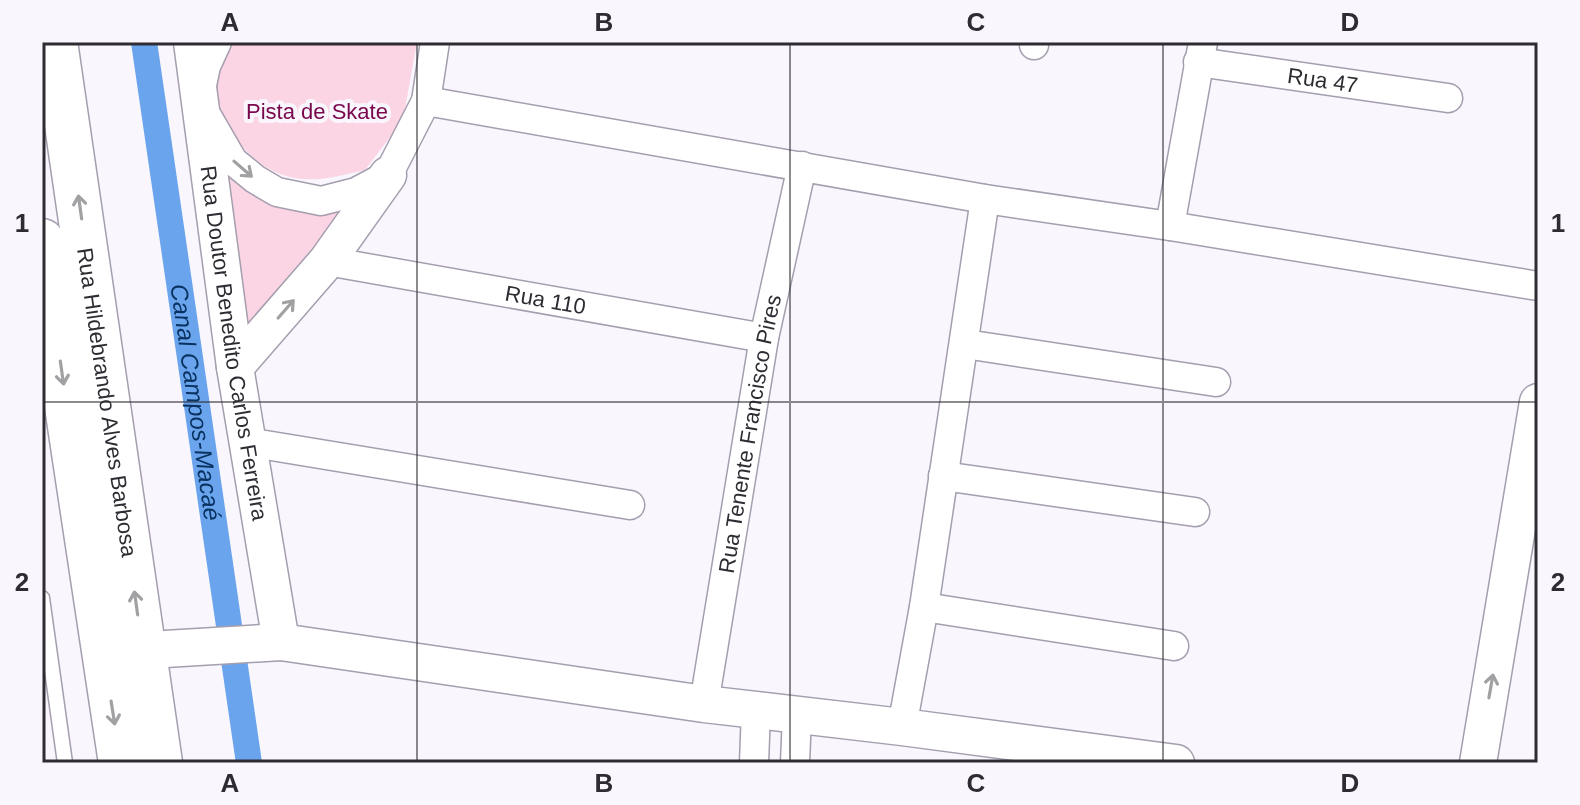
<svg xmlns="http://www.w3.org/2000/svg" width="1580" height="805" viewBox="0 0 1580 805" font-family="Arial,sans-serif">
  <style>
    .green { fill: #fbd5e4 }
    .lines { fill: none; stroke-linecap: round; stroke-linejoin: round }
    .canal { stroke: #6aa4ed; stroke-width: 26 }
    .service-casing { stroke: #a49eae; stroke-width: 17 }
    .minor-casing { stroke: #a49eae; stroke-width: 31 }
    .tertiary-casing { stroke: #a49eae; stroke-width: 39 }
    .primary-casing { stroke: #a49eae; stroke-width: 47 }
    .service { stroke: #fff; stroke-width: 14 }
    .minor { stroke: #fff; stroke-width: 28 }
    .tertiary { stroke: #fff; stroke-width: 36 }
    .primary { stroke: #fff; stroke-width: 44 }
    .oneway { stroke: #a1a0a3 }
    .grid { fill: none; stroke: #2e2c32; stroke-width: 2; stroke-opacity: 0.55 }
    .labels { text-anchor: middle; dominant-baseline: central; stroke-width: 8; stroke-linejoin: round; paint-order: stroke }
    .street-label { font-size: 22px; fill: #2e2c32; stroke: #f9f6fd }
    .park-label { font-size: 22px; fill: #79074c; stroke: #f9f6fd }
    .water-label { font-size: 24px; font-style: italic; fill: #093260; stroke: #f9f6fd }
    .neatline { fill: none; stroke: #2e2c32; stroke-width: 3 }
    .grid-label { font-size: 26px; text-anchor: middle; font-weight: bold; fill: #2e2c32 }
  </style>
  <rect width="100%" height="100%" fill="#f9f6fd"/>
  <g class="green">
    <path d="M230,42H417L403,120L365,170C339,176 313,184 286,176C245,163 214,119 216,76C217,65 225,52 230,42Z"/>
    <path d="M217,153L236,178L349,205L245,341Z"/>
  </g>
  <g class="lines">
    <path class="canal" id="s1" d="M144,42L249,763"/>
    <g class="service-casing">
      <path id="service" d="M42,598L65,763"/>
    </g>
    <g class="minor-casing">
      <g id="minor">
        <path d="M1034,45V42"/>
        <path id="s2" d="M1198,62L1448,98"/>
        <path d="M201,90L206,66L217,42"/>
        <path d="M426,101L985,199L1170,226L1538,286"/>
        <path d="M207,116L233,161L255,179L277,192L321,201L356,192L388,175L426,101L435,42"/>
        <path d="M1170,226L1203,42"/>
        <path id="s3" d="M327,261L764,338"/>
        <path d="M965,344L1216,382"/>
        <path d="M247,442L630,505"/>
        <path d="M943,476L1195,512"/>
        <path d="M924,607L1174,646"/>
        <path id="s4" d="M704,704L764,338L802,166"/>
        <path d="M902,727L924,607L985,199"/>
        <path d="M754,763L756,710"/>
        <path d="M795,763L797,715"/>
      </g>
    </g>
    <g class="tertiary-casing">
      <g id="tertiary">
        <path id="s5" d="M192,42L235,367L281,642"/>
        <path d="M235,367L327,261L388,175"/>
        <path d="M144,654L165,649L281,642L704,704L902,727L1176,763"/>
        <path d="M1478,763L1538,402"/>
      </g>
    </g>
    <g class="primary-casing">
      <g id="primary">
        <path id="s6" d="M55,42L160,763"/>
        <path d="M42,241L121,763"/>
      </g>
    </g>
    <use href="#service" class="service"/>
    <use href="#minor" class="minor"/>
    <use href="#tertiary" class="tertiary"/>
    <use href="#primary" class="primary"/>
  </g>
  <defs><path id="oneway-shaft" d="M-6 0H5M1.5-3L5.5 0L1.5 3" fill="none" stroke-width="1.6" stroke-linecap="round" stroke-linejoin="round" transform="scale(2)"/></defs>
  <g class="oneway">
    <use href="#oneway-shaft" transform="translate(243 169) rotate(41)"/>
    <use href="#oneway-shaft" transform="translate(80 207) rotate(-98)"/>
    <use href="#oneway-shaft" transform="translate(286 309) rotate(-49)"/>
    <use href="#oneway-shaft" transform="translate(62 373) rotate(82)"/>
    <use href="#oneway-shaft" transform="translate(136 603) rotate(-98)"/>
    <use href="#oneway-shaft" transform="translate(1491 686) rotate(-80)"/>
    <use href="#oneway-shaft" transform="translate(113 713) rotate(81)"/>
  </g>
  <path class="grid" d="M417,42V763M790,42V763M1163,42V763M42,402H1538"/>
  <g class="labels">
    <g class="street-label">
      <text stroke="none"><textPath href="#s2" startOffset="126">Rua 47</textPath></text>
      <text stroke="none"><textPath href="#s3" startOffset="222">Rua 110</textPath></text>
      <text stroke="none"><textPath href="#s5" startOffset="304">Rua Doutor Benedito Carlos Ferreira</textPath></text>
      <text stroke="none"><textPath href="#s6" startOffset="364">Rua Hildebrando Alves Barbosa</textPath></text>
      <text stroke="none"><textPath href="#s4" startOffset="274">Rua Tenente Francisco Pires</textPath></text>
    </g>
    <g class="park-label">
      <text x="317" y="111">Pista de Skate</text>
    </g>
    <g class="water-label">
      <text stroke="none"><textPath href="#s1" startOffset="364">Canal Campos-Macaé</textPath></text>
    </g>
  </g>
  <rect width="1580" height="805" fill="none" stroke="#f9f6fd" stroke-width="88"/>
  <rect x="44" y="44" width="1492" height="717" class="neatline"/>
  <g class="grid-label">
    <text x="230" y="31">A</text>
    <text x="604" y="31">B</text>
    <text x="976" y="31">C</text>
    <text x="1350" y="31">D</text>
    <text x="22" y="232">1</text>
    <text x="1558" y="232">1</text>
    <text x="22" y="591">2</text>
    <text x="1558" y="591">2</text>
    <text x="230" y="792">A</text>
    <text x="604" y="792">B</text>
    <text x="976" y="792">C</text>
    <text x="1350" y="792">D</text>
  </g>
</svg>
